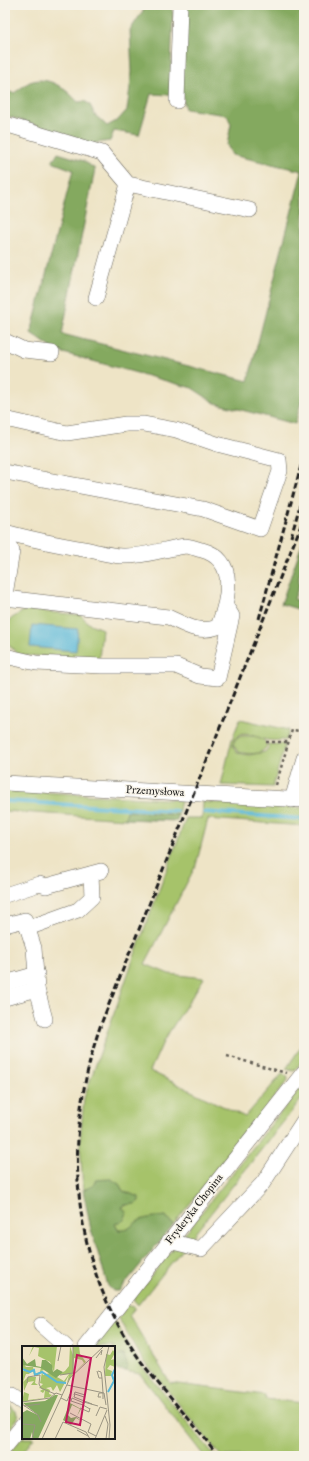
<svg xmlns="http://www.w3.org/2000/svg" width="309" height="1461" viewBox="0 0 309 1461" font-family="'IM FELL Great Primer',serif">
  <style>
    .green { fill: #a6c36b; stroke: #617044 }
    .forest { fill: #84a95f; stroke: #50623e }
    .water { fill: #59b8d8; stroke: #3a6a7a }
    .lines { fill: none; stroke-linecap: round; stroke-linejoin: round }
    .stream { stroke: #59b8d8; stroke-width: 4 }
    .minor-casing { stroke: #666258; stroke-width: 16 }
    .path { stroke: #666258; stroke-width: 2.5; stroke-dasharray: 3 3; stroke-linecap: butt }
    .minor { stroke: #fff; stroke-width: 15 }
    .rail { stroke: #1c1c1c; stroke-width: 3; stroke-dasharray: 6 3; stroke-linecap: butt }
    .labels { text-anchor: middle; dominant-baseline: central; stroke-width: 3; stroke-linejoin: round; paint-order: stroke }
    .street-label { font-size: 11px; fill: #1c1c1c; stroke: #f7f3e8 }
    .inset-river { fill: none; stroke: #59b8d8; stroke-width: 2 }
    .inset-road { fill: none; stroke: #9a9482; stroke-width: 1 }
    .view { fill: #c2185b; fill-opacity: 0.15; stroke: #c2185b; stroke-width: 2 }
    .inset-edge { fill: none; stroke: #1c1c1c; stroke-width: 2 }
  </style>
  <rect width="100%" height="100%" fill="#f7f3e8"/>
  <filter id="ink" filterUnits="userSpaceOnUse"><feTurbulence type="fractalNoise" baseFrequency=".025" numOctaves="2"/><feDisplacementMap in="SourceGraphic" scale="8" xChannelSelector="R" yChannelSelector="G"/><feConvolveMatrix kernelMatrix="1 2 1 2 8 2 1 2 1" color-interpolation-filters="sRGB"/></filter>
  <filter id="wash" filterUnits="userSpaceOnUse"><feTurbulence type="fractalNoise" baseFrequency=".012" numOctaves="4" result="noise"/><feDisplacementMap in="SourceGraphic" scale="16" xChannelSelector="R" yChannelSelector="G"/><feGaussianBlur stdDeviation="0.9" result="paint"/><feColorMatrix in="noise" values="0 0 0 0 0 0 0 0 0 0 0 0 0 0 0 0 0 1.4 0 .05"/><feComposite in="paint" operator="in"/></filter>
  <g filter="url(#wash)">
    <rect width="100%" height="100%" fill="#eee4c6"/>
    <g class="green">
      <path d="M25,610L81,615L88,623L102,629L99,659L18,655L6,641L9,620Z"/>
      <path d="M240,719L289,730L286,740C280,740 273,741 267,740C256,738 242,728 234,740L233,747L237,753L249,755L265,752L269,747L268,744H285L273,787L221,785L232,739Z"/>
      <path d="M242,736C252,736 264,735 267,746C261,756 248,754 238,752L233,744L236,738Z"/>
      <path d="M5,790L181,800L178,815L127,811L125,819L5,811Z"/>
      <path d="M203,802L304,808V826L208,819L196,865L145,964L169,974L204,978L164,1040L150,1071L245,1117L282,1074L287,1076L288,1080L173,1225L166,1216L133,1225L127,1231L118,1230L115,1224L124,1220L122,1208L139,1197L123,1191L119,1184L93,1186L83,1190L80,1142L84,1098L134,957L186,818H202Z"/>
      <path d="M304,1042C304,1055 303,1062 294,1071L286,1069Z"/>
      <path d="M304,1083V1096L138,1305L133,1299Z"/>
      <path d="M127,1305L135,1308L129,1315L170,1383L265,1395V1399L304,1403V1456H221L142,1359L118,1318Z"/>
      <path d="M114,1321L144,1369L215,1456H204L140,1374L125,1371L127,1367L124,1355H114V1347H94Z"/>
      <path d="M9,1404L16,1411L18,1418L5,1435V1419L12,1411Z"/>
      <path d="M23,1436V1438H34L20,1456H7Z"/>
    </g>
    <g class="forest">
      <path d="M147,5H169L173,12L170,95L151,94L139,135L114,131L110,141L89,144L5,115V91L14,93C19,90 25,84 30,82C49,75 66,89 78,102L85,101L90,105L95,115L107,126L118,120L127,110L132,72L130,30Z"/>
      <path d="M184,5H304V392L295,424L215,403L192,388L56,351L31,333L73,170L52,162L58,153L84,161L95,169L62,334L248,381L302,171L232,155L227,145L231,124L227,115L185,109L181,87Z"/>
      <path d="M304,538V569L299,575V586L294,599L304,602V611L281,604Z"/>
      <path d="M127,811L178,815L177,821L125,819Z"/>
      <path d="M111,1179L119,1184L123,1191L139,1197V1201L135,1204L125,1205L122,1207L127,1213L124,1220L115,1224L118,1230C131,1231 130,1225 140,1220C149,1217 157,1217 166,1216L173,1225L119,1291H113L108,1286L91,1230L83,1190L93,1186L95,1180Z"/>
      <path d="M114,1355H124L128,1367L125,1371L114,1369Z"/>
    </g>
    <path class="water" d="M32,625L78,629L76,651L30,647Z"/>
    <g class="lines">
      <g class="stream">
        <path d="M5,801L176,811"/>
        <path d="M204,812L304,819"/>
      </g>
    </g>
  </g>
  <g filter="url(#ink)">
    <g class="lines">
      <g class="minor-casing">
        <g id="minor">
          <path d="M177,101L180,5"/>
          <path d="M5,124L102,153L128,184L250,210"/>
          <path d="M96,298L128,184"/>
          <path d="M5,341L24,350L52,353"/>
          <path d="M5,419L67,433L126,424H144L176,430L217,444L279,460L280,471L260,529L203,509L5,472"/>
          <path d="M5,532C33,540 60,545 89,550C99,552 111,556 122,556C144,557 163,549 185,546C190,546 197,549 202,550C239,560 228,601 218,627C198,634 186,625 168,617L5,598"/>
          <path d="M5,538L12,551L5,595"/>
          <path d="M5,656L36,663L102,666H176L200,676L218,678L232,616L227,608"/>
          <path d="M5,783L304,800"/>
          <path d="M292,800L304,758"/>
          <path d="M5,895L39,884L46,886L101,871"/>
          <path d="M5,925L25,920L34,948L37,989"/>
          <path d="M28,928L78,910L92,897L91,874"/>
          <path d="M5,983L37,974"/>
          <path d="M5,998L37,989L45,1019"/>
          <path d="M169,1241L201,1249L263,1183L304,1120"/>
          <path d="M41,1325L66,1347"/>
          <path d="M86,1347L304,1072"/>
          <path d="M13,1396L23,1403"/>
          <path d="M5,1447L23,1425"/>
        </g>
      </g>
      <g class="path">
        <path d="M266,742H288"/>
        <path d="M276,785L292,730L300,731L304,715"/>
        <path d="M227,1056L286,1073"/>
      </g>
      <use href="#minor" class="minor"/>
      <g class="rail">
        <path d="M291,537L304,491"/>
        <path d="M259,619L304,455"/>
        <path d="M218,1456C194,1422 164,1393 140,1360C69,1260 62,1137 101,1024L304,518"/>
      </g>
    </g>
  </g>
  <g class="labels">
    <g class="street-label">
      <text transform="translate(155 791) rotate(3)">Przemysłowa</text>
      <text transform="translate(194 1209) rotate(-52)">Fryderyka Chopina</text>
    </g>
  </g>
  <g transform="translate(22 1346)">
    <rect width="93" height="93" fill="#eee4c6"/>
    <path d="M11,0H35L32,26L28,16L16,10L17,2L12,1L7,10ZM48,0L51,9V0H57L58,8L64,16L52,27L62,17L60,14L52,12L51,28L45,37L47,29L38,46L35,39L31,45L29,41L24,42L28,44L27,48L30,49L28,51L0,56L2,46L7,48L6,54L22,52L23,44L21,47L18,45L21,43L17,42L21,38L18,37L20,26L12,29L11,24L7,28H4L1,36L6,31H14L13,37L16,39H9L12,35L6,36L2,45L0,25H5L0,22L1,17L4,21H11L13,28L18,26L19,21L22,24L19,25L20,26L21,29L28,27L42,35L47,28L35,29L43,25L47,20ZM91,4L93,7L89,14L93,13V21L88,19L85,23L90,25L89,30H83L84,8L88,9Z" fill="#a6c36b"/>
    <path d="M0,11L5,18L13,13L14,20L19,21L20,14H24L30,19L31,26L35,23L41,26L34,32L19,22L0,19ZM33,49H36L16,93H11L10,86L8,93L0,92V67L5,64L16,69L1,57L23,55ZM48,57L59,63L55,70L58,63L50,59L46,69L49,72L54,71L61,76L54,72L49,79L41,74Z" fill="#84a95f"/>
    <path class="inset-river" d="M0,23L8,26L12,24L13,29L20,26L35,36L44,37M86,46L92,35L90,29L93,23"/>
    <path class="inset-road" d="M51,0V27M74,12L80,4L79,9M36,15L39,0M75,25L77,32H80L79,26L76,25M38,29L51,27M80,32L81,47M5,37L6,31L18,29L17,38L19,42L33,48M45,39L82,47L84,59M52,49L53,46L63,49M62,51L53,48L52,51L70,58M79,51H76L77,47H81V53M39,52L45,55L48,48M0,56L28,52L34,47L40,49M62,56L76,60M0,58L16,69L19,76M61,59L49,55L50,52L62,57L61,59L68,63M2,60L18,58M58,62L67,66L68,62M48,67L69,78L66,86L74,90M74,70L78,61L85,63M83,70L86,78L84,93M0,78L13,79L10,93M55,84L66,90M20,93L48,32L82,0M33,93L41,76L64,86L68,93M73,93L85,64M87,93L88,79L82,21L87,0"/>
    <path class="view" d="M55,9L69,12L58,79L44,76Z"/>
    <rect width="93" height="93" class="inset-edge"/>
  </g>
  <rect width="309" height="1461" fill="none" stroke="#f7f3e8" stroke-width="20"/>
</svg>
